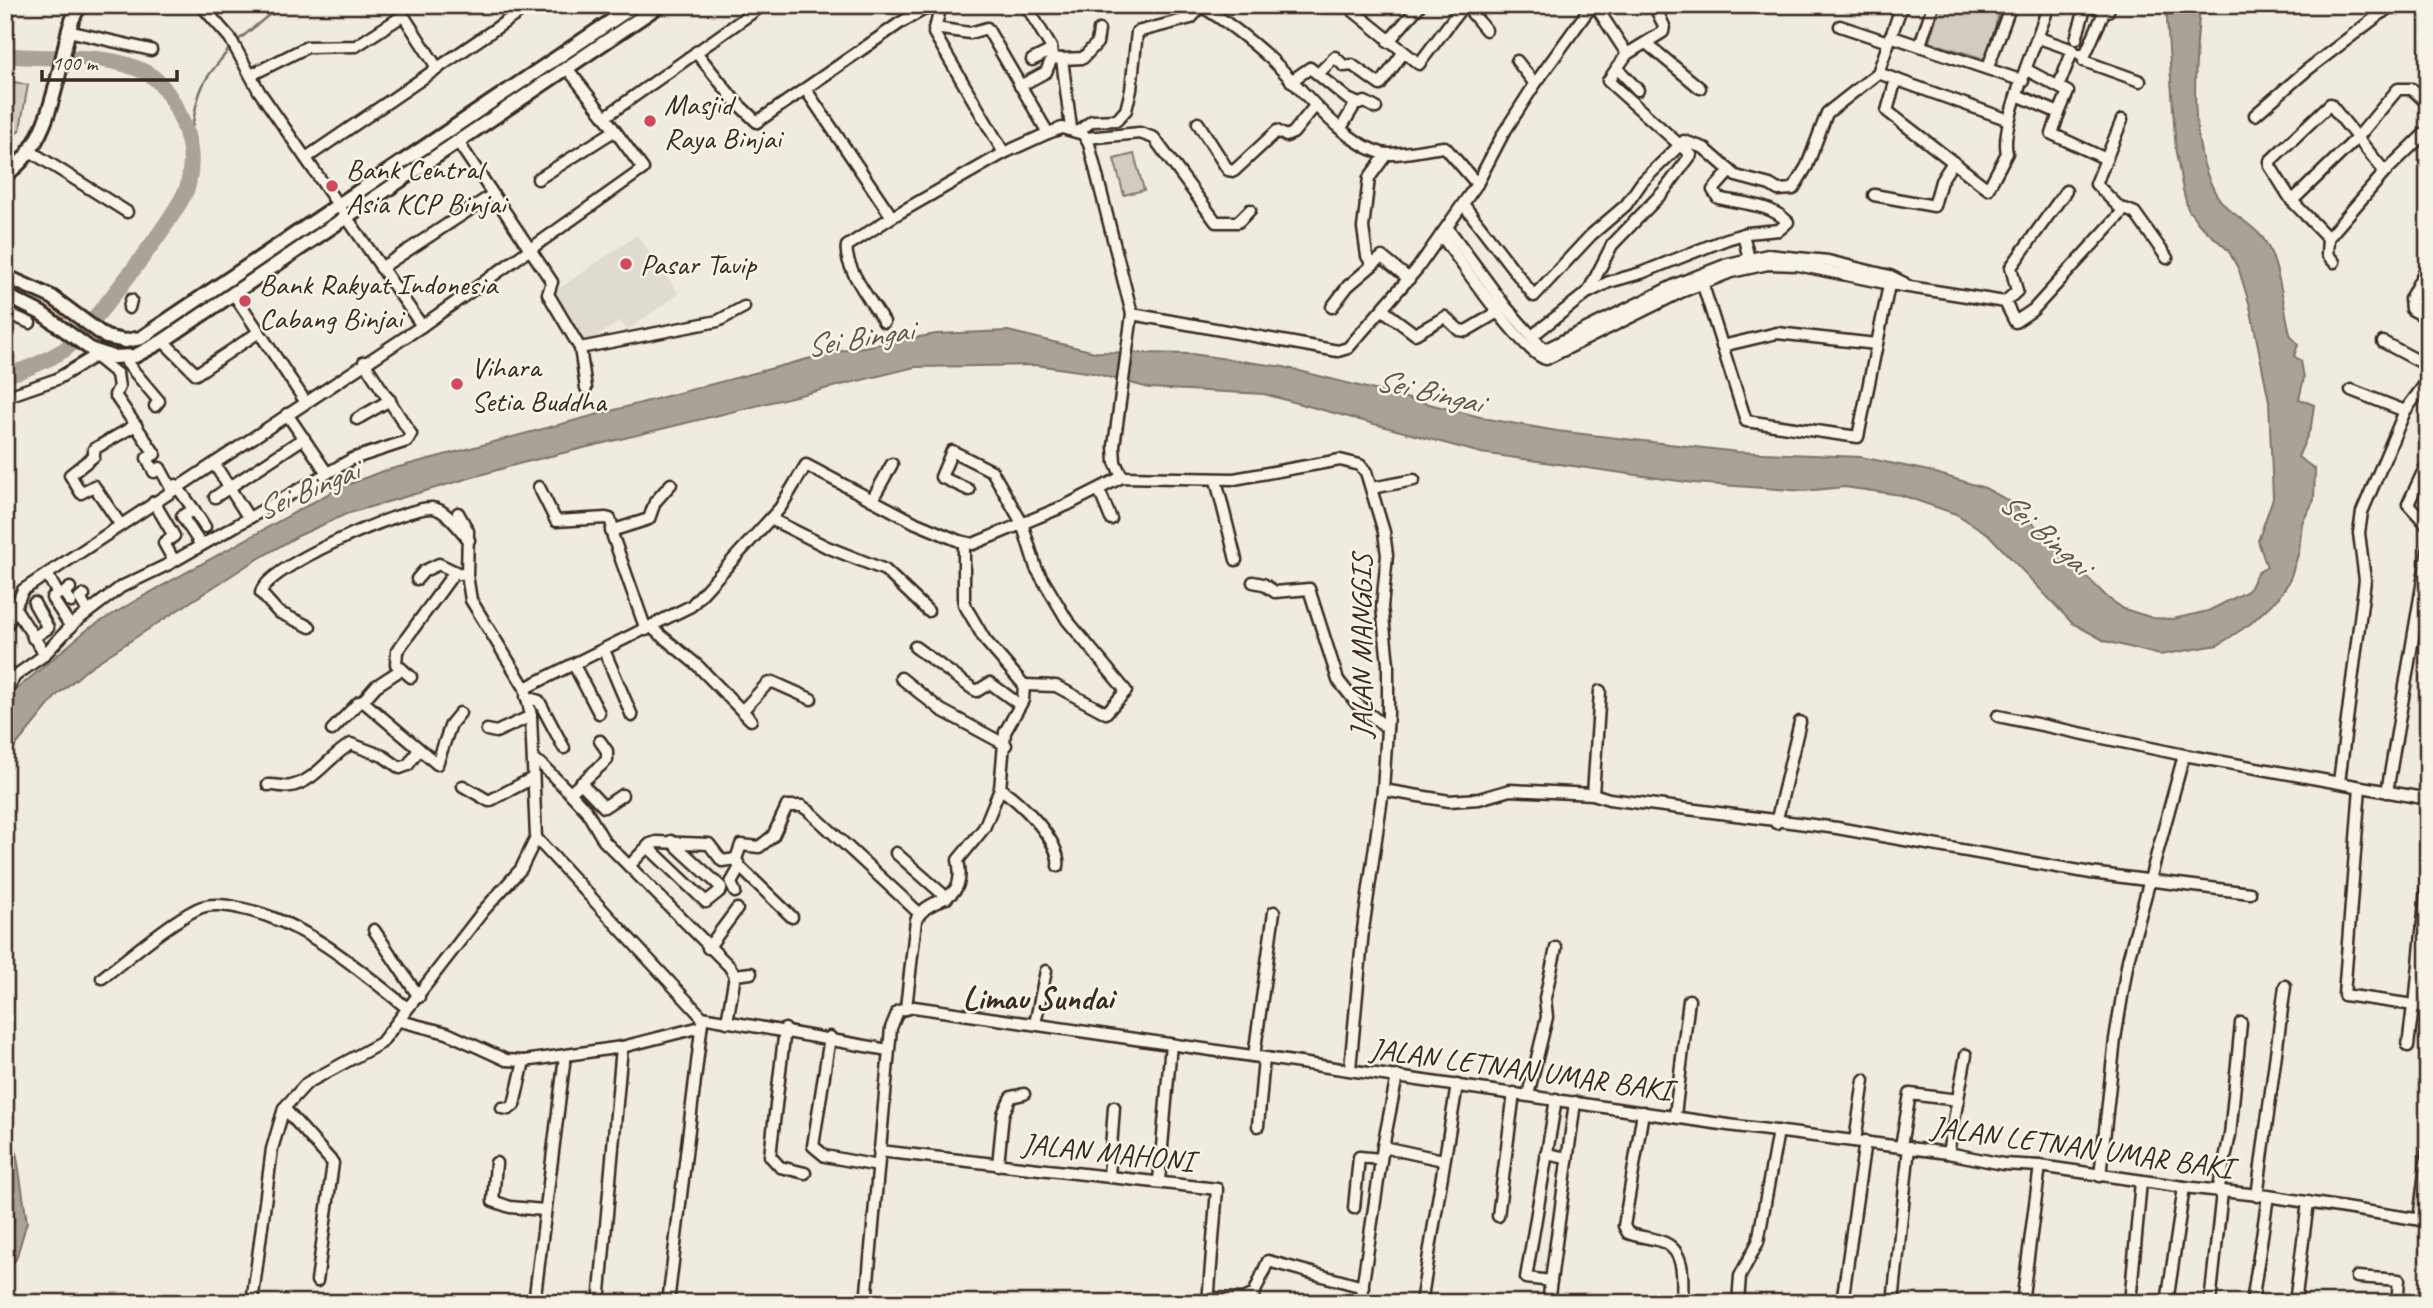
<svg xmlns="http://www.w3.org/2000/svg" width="2433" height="1308" viewBox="0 0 2433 1308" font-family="Caveat,sans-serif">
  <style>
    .built { fill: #e0dbd0 }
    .green { fill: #d1cbc0; stroke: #867a6f; stroke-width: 2 }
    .water { fill: #aaa296; stroke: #7e7266; stroke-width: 2 }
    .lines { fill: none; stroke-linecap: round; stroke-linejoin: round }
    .stream { stroke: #7e7266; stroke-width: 2.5 }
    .river { stroke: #aaa296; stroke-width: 16 }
    .minor-casing { stroke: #3b2a1e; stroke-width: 15 }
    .major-casing { stroke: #3b2a1e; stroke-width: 18 }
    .minor { stroke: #f7f3e8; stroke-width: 10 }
    .major { stroke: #f7f3e8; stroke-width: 12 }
    .poi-dot { fill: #d1495b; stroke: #f7f3e8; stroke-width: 2.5 }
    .labels { text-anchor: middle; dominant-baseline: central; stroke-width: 5; stroke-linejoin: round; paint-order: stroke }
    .poi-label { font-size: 30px; fill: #3b2a1e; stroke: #f7f3e8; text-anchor: start }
    .street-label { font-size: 30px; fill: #3b2a1e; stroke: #f7f3e8 }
    .water-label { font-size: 32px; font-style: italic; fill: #625448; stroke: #f7f3e8 }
    .quarter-label { font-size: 33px; font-weight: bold; fill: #3b2a1e; stroke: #f7f3e8 }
  </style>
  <rect width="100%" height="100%" fill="#efebe0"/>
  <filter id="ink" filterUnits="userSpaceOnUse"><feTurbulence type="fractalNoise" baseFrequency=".0143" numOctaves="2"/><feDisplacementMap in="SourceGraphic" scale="14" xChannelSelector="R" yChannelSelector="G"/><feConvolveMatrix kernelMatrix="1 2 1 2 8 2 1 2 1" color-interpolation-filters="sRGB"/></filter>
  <g filter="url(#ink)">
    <path class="built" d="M637,235L679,294L627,330L620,321L584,345L551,294Z"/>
    <g class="green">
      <path d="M1940,5H2002L1985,59L1929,42Z"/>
      <path d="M5,80L28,85L20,129L5,147Z"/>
      <path d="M1134,154L1144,190L1124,195L1114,159Z"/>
    </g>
    <g class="water">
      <path d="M2166,5H2200C2195,62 2187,143 2216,194C2228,214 2248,220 2262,237C2278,256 2284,308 2290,334L2298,345L2294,356L2301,361L2304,378L2299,399L2314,405L2311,427L2298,457L2315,469L2314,500L2302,523L2299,552L2289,582L2278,598L2250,624L2218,645L2160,655L2105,641L2072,623L1988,534L1956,514L1901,495L1844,487L1805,491L1693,483L1481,453L1264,394L1149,388L1093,373L1036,365L915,367L518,464L346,514L298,536L246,566L90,667L57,695L5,759V699L88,629L140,598L337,489L380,472L830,353L936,334L1008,331L1095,352L1192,354L1284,367L1488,419L1557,431L1738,452L1861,457L1929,471L1985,488L2011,502L2108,598L2124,609L2153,618L2173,619L2208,611L2248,591L2257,573L2267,567L2258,541L2273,498L2269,401L2250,306L2239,270L2228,250L2199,224L2188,209L2183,190L2176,153Z"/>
      <path d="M5,1079L27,1222L16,1259L5,1273Z"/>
    </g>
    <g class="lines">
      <g class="stream">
        <path d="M236,42L269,15L294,5"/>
        <path d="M190,139C194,119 196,95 207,78C214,67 224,57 231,46"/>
      </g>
      <path class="river" d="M5,55C51,61 104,50 147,73C162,81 172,99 179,114C190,138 194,159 188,185C182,210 85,336 64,350C48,360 24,371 5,375"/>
      <g class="minor-casing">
        <g id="minor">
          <path d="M201,5L230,38L259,91L422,326"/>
          <path d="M941,5L934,33L1004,153"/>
          <path d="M1026,5L1051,47L1052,58L1062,59"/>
          <path d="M1199,5C1225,20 1249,39 1272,60C1301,87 1342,143 1382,153C1395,157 1429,148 1445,147L1477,184"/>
          <path d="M1346,5L1419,64L1459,11"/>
          <path d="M2091,5L2108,11L2110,5"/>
          <path d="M1467,7L1486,30"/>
          <path d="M1840,26L1888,42"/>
          <path d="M934,28L970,33L987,28L1048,133"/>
          <path d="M68,31L151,50"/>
          <path d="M1890,36L2023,81"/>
          <path d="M2039,38L2073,50L2059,85"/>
          <path d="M2076,39L2086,5"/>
          <path d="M1388,42L1420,5"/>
          <path d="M1646,43L1700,88"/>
          <path d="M1920,45L1933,5"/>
          <path d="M696,52L735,101L757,122L900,23L923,10L941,6"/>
          <path d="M1627,54L1663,32L1664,26L1654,5"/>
          <path d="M2080,54L2085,55L2105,10"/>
          <path d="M2085,55L2084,61L2140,81"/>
          <path d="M1032,60L1050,51"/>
          <path d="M1517,61L1535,84"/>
          <path d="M1988,67L2011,5"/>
          <path d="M567,68L605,117"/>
          <path d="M1617,68L1638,90"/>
          <path d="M2027,70L2068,92L2059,113"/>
          <path d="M1878,73L2009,120"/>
          <path d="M1318,74L1335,57L1344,66L1352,65L1380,85L1403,53"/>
          <path d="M251,75L307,47L356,46L401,17L405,18L438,69"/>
          <path d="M1896,79L1887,111L1988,189L2007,153C1999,125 2039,37 2049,5"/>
          <path d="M1291,81L1310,68L1348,99L1359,104L1365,102L1376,108"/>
          <path d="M1020,86L1046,72L1052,58"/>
          <path d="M806,90L892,217L847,246C843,266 873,304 884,322"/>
          <path d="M2017,95L2059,113L2052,134L2104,158"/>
          <path d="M2255,115L2307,70L2392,5"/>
          <path d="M2122,120L2096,184L2123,211"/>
          <path d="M1198,123L1228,170L1234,171L1277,131L1286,136L1293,133L1315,106"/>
          <path d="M1071,128L1062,59L1083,58L1097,43L1099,30"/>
          <path d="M1341,128L1356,103"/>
          <path d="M1079,131L1092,121L1117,120L1126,110L1131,90L1137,32L1191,18L1201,7"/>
          <path d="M1086,138L1140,133L1154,138L1216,222H1238L1250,210"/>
          <path d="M458,142L552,282L548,294L580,348L586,388"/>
          <path d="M30,151L127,212"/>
          <path d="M306,158L530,5"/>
          <path d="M538,179L614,131"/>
          <path d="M1874,195L1934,206L1941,181L1953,162"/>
          <path d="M2292,201L2358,137L2398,89H2412L2428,104"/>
          <path d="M1463,204L1534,296L1591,235L1626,205L1642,182L1684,141L1704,148L1736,176L1770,185L1778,190L1793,189L1807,166L1827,113L1878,73L1902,5"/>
          <path d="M892,217L1004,153L1048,133L1062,128L1083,134L1089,144L1132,314L1114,446L1115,462L1122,477"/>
          <path d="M1447,227L1505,306L1544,350L1677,284L1728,264L1768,255L1828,261L1890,276L1904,283"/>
          <path d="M1743,234L1749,259"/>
          <path d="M1441,235C1458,258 1523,354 1546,359L1681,292L1731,272L1768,264L1798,265L1890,284L2005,302L2015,322L2033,310L2125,209L2135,213L2167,258"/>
          <path d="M2328,238L2292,201L2270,166V161L2330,104L2385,172"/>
          <path d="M2328,238L2385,172L2428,130"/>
          <path d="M2328,238L2327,254L2334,262"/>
          <path d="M1372,264L1367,256L1363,228L1369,178L1386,155"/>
          <path d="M2428,265L2410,299L2411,309L2428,318"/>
          <path d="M381,268L492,195"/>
          <path d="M1701,279L1746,421L1858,437L1890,280"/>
          <path d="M1589,292L1609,282L1641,273L1727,239L1747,233L1779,230L1788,222C1769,203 1742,204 1718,198L1713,190L1730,171"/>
          <path d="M233,293L305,401"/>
          <path d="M2005,302L2017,291L2011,267L2066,191"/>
          <path d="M1332,307L1348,286L1382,257L1409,279"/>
          <path d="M129,308L131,300"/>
          <path d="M1383,310L1415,334L1445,317L1459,330L1466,331L1498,312"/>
          <path d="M5,312L30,323"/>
          <path d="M1132,314L1338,351L1348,348L1417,269L1477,184L1503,134L1535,84L1592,5"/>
          <path d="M1532,336L1588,292L1612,245L1664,191L1691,155L1608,81L1627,54L1595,5"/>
          <path d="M163,341L196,374L259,332"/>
          <path d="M2383,342L2428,366"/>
          <path d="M1722,346L1777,333L1876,344"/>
          <path d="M580,348L718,321L744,307"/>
          <path d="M127,363L159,401L155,406"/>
          <path d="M117,374L119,387L115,395L155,454L147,458L154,472L160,468L172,490"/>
          <path d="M2351,390L2405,411"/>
          <path d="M5,397L57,379L95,356L117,374"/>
          <path d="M287,414L327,473"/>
          <path d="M357,419L390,400"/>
          <path d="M215,465L248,517"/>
          <path d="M2425,468L2408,504L2428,526"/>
          <path d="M1216,480L1236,560"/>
          <path d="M176,485L194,510L182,516L201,545"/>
          <path d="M539,487L556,521L606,518L610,519L613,528"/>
          <path d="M1372,488L1414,480"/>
          <path d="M969,490L941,477L952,451L992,471L1022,523L1036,568L1067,620L1126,691L1106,713L1056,686L1024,685"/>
          <path d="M1099,490L1111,519"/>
          <path d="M215,497L304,438"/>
          <path d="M872,500L892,464"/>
          <path d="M154,502L174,536L164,543L174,561"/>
          <path d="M194,510L205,527"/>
          <path d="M771,519L827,547L885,570L928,611"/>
          <path d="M120,524L94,486L81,493L70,475L94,456V449L136,425"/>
          <path d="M47,574L58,594L52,598L71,627"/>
          <path d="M417,579L424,571L439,564L460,574"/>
          <path d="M1253,582L1263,584L1275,592L1309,589L1338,680L1357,704L1387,728"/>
          <path d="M70,588L64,593L71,602"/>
          <path d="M84,595L80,598L88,612"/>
          <path d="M15,608L44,653"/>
          <path d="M310,627L278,612L261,593C264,568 405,507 432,508C446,509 460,530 469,540"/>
          <path d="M652,628L697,665L751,720"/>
          <path d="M5,629L23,590L422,326L643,169L605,117L763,5"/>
          <path d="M646,630L611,531L649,519L655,502L671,484"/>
          <path d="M33,638L48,628L34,603"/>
          <path d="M915,647L973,689L977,691L990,683L1020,705"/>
          <path d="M604,650L632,716"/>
          <path d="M574,665L599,713"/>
          <path d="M411,677L396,664L397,651L454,573"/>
          <path d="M901,678L941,710L1006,745"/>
          <path d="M525,688L691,606L780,508L806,465L916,523L959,541L973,544L1067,505L1122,477L1234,479L1340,460L1360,465L1366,472L1384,532L1387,555L1382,607L1388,664V714L1383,790L1363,930L1350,1069"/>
          <path d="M5,693L15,676L43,656L75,622L121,587L169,564L352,459L407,441L411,434L364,362"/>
          <path d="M526,697L539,701L564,748"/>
          <path d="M362,702L376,686L402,669"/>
          <path d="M742,711L767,684L773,682L811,699"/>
          <path d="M1998,716L2184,755L2428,799"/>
          <path d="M332,730L359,702L365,703L437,764L451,724L460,713"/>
          <path d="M487,730L496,732L531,716"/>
          <path d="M534,761L541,764L570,793L586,810L604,841L729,966L735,975L727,1022"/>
          <path d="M2339,782L2365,580L2359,533L2362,512L2405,411L2428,380"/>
          <path d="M581,783L604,807L622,795"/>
          <path d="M268,785C276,784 284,788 291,786C316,781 329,756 351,744L383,756L400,768L408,765L418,751"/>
          <path d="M463,786L489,801L533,778"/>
          <path d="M2360,787L2344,995L2428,1007"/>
          <path d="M1000,789C1019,799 1062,843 1058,866"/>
          <path d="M1383,790L1449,801L1479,799L1510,790L1593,794L1609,799L1837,828L2091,873L2250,893"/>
          <path d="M2387,792L2428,550"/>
          <path d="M570,793L607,760V751L600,741"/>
          <path d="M1593,794L1600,691"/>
          <path d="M1776,823L1800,722"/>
          <path d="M536,838L702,1017L888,1050"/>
          <path d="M648,847L706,902L721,890V887L671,841"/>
          <path d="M896,853L947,898"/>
          <path d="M629,866L650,844L656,842L709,844L722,861L736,859"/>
          <path d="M735,892L731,883L740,867"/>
          <path d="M792,917L740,867L736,859L741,845L759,847L773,836L787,806H802L809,811L919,913"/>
          <path d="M374,930L419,997"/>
          <path d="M708,948L737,909"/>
          <path d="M735,975L751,973"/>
          <path d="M102,978C130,957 167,924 197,909C209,903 226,905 239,908C305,921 356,967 407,1008"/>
          <path d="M2415,1006L2428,870"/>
          <path d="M906,1008L916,920C929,893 968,907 958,860L984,828L1000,789L1005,732L1023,700L1024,685L985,640L964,604V543"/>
          <path d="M400,1021L447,1033L506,1060L524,1061L622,1047L701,1027"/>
          <path d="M1035,1024L1046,971"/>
          <path d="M785,1029L770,1156L780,1167L805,1173"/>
          <path d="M830,1037L813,1146L825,1156L878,1166"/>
          <path d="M2408,1046L2413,1006"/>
          <path d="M1254,1056L1274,912"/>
          <path d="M1528,1095L1547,1017L1545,998L1556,948"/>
          <path d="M284,1108L333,1163L317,1281"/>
          <path d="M502,1108L509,1109L514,1105L524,1061"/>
          <path d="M1643,1112L1624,1226L1628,1233C1640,1238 1654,1237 1665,1243C1687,1253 1682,1284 1682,1303"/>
          <path d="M1675,1115L1689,1000"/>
          <path d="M1258,1126L1264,1058"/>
          <path d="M1855,1141L1864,1080"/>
          <path d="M1901,1146L1910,1094L1958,1100"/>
          <path d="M1383,1147L1397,1076"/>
          <path d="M879,1151L1217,1189L1208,1303"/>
          <path d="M1948,1153L1966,1055"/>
          <path d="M1546,1154L1567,1158"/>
          <path d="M496,1163L493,1201L510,1207L544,1210"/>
          <path d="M998,1165L1003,1114L1011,1097L1024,1094"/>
          <path d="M1109,1176L1114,1107"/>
          <path d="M2100,1176L2115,1039L2128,960L2184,755"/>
          <path d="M1159,1181L1171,1044"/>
          <path d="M2218,1191L2230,1135L2241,1023"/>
          <path d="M2257,1196L2285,986"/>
          <path d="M1354,1208L1359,1157L1381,1159"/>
          <path d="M1498,1216L1514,1093"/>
          <path d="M2419,1220L2428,1148"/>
          <path d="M2357,1277L2399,1280L2397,1303"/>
          <path d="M1551,1281L1526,1278L1556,1099"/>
          <path d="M1210,1298L1244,1299L1254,1294L1268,1261L1363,1287"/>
          <path d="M252,1303L272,1149L284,1108L307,1083L381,1043L484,910L521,869L536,838L531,716L525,688L471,600L467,575L468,531L458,513"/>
          <path d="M534,1303L565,1056"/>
          <path d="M599,1303L622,1047"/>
          <path d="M668,1303L702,1022"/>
          <path d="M866,1303L891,1028L898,1011L914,1007L1728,1125L1948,1153L2003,1164L2040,1166L2184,1187L2268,1196L2428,1221"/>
          <path d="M1360,1303L1383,1147L1443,1160"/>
          <path d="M1421,1303L1457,1085"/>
          <path d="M1548,1303L1575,1102"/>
          <path d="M1738,1303L1740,1276L1758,1242L1778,1131"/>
          <path d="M1842,1303L1865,1141"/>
          <path d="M1893,1303L1909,1147"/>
          <path d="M2022,1303L2040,1166"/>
          <path d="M2130,1303L2141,1181"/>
          <path d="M2167,1303L2184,1187"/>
          <path d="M2210,1303L2222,1192"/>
          <path d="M2252,1303L2268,1196"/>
          <path d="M2295,1303L2308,1202"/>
        </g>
      </g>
      <g class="major-casing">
        <g id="major">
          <path d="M5,175C43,151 54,96 63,56C67,38 69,20 81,5"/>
          <path d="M5,276L52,297L106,337L125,341L141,338L635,5"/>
          <path d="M5,295L41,313L92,350L113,357L135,356L163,341L660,5"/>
        </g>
      </g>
      <use href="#minor" class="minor"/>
      <use href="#major" class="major"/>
    </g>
  </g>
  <g class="poi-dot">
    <circle cx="650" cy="121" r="7"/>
    <circle cx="332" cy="186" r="7"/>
    <circle cx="626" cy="264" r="7"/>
    <circle cx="245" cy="301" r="7"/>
    <circle cx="457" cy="384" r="7"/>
  </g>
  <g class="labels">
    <g class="poi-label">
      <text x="664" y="104">Masjid<tspan x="664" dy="34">Raya Binjai</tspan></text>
      <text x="346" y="169">Bank Central<tspan x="346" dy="34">Asia KCP Binjai</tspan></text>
      <text x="640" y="264">Pasar Tavip</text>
      <text x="259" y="284">Bank Rakyat Indonesia<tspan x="259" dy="34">Cabang Binjai</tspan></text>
      <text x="471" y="367">Vihara<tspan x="471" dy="34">Setia Buddha</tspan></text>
    </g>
    <g class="street-label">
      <text transform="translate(1361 646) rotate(-90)">JALAN MANGGIS</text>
      <text transform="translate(1521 1069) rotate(8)">JALAN LETNAN UMAR BAKI</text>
      <text transform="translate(2082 1147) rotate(8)">JALAN LETNAN UMAR BAKI</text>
      <text transform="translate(1108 1152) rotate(6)">JALAN MAHONI</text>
    </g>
    <g class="water-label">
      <text transform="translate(859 338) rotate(-9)">Sei Bingai</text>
      <text transform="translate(1429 391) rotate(13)">Sei Bingai</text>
      <text transform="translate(307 490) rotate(-23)">Sei Bingai</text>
      <text transform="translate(2045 533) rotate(41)">Sei Bingai</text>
    </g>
    <g class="quarter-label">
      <text x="1038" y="998">Limau Sundai</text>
    </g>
  </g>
  <rect width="2433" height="1308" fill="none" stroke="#f7f3e8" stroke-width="28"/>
  <rect x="14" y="14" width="2405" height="1280" fill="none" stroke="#3b2a1e" stroke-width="2.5" filter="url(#ink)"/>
  <path d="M42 70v10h135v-10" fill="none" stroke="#3b2a1e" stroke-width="3.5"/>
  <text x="52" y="70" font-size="21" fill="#3b2a1e" stroke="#f7f3e8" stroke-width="5" paint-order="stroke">100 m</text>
</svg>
